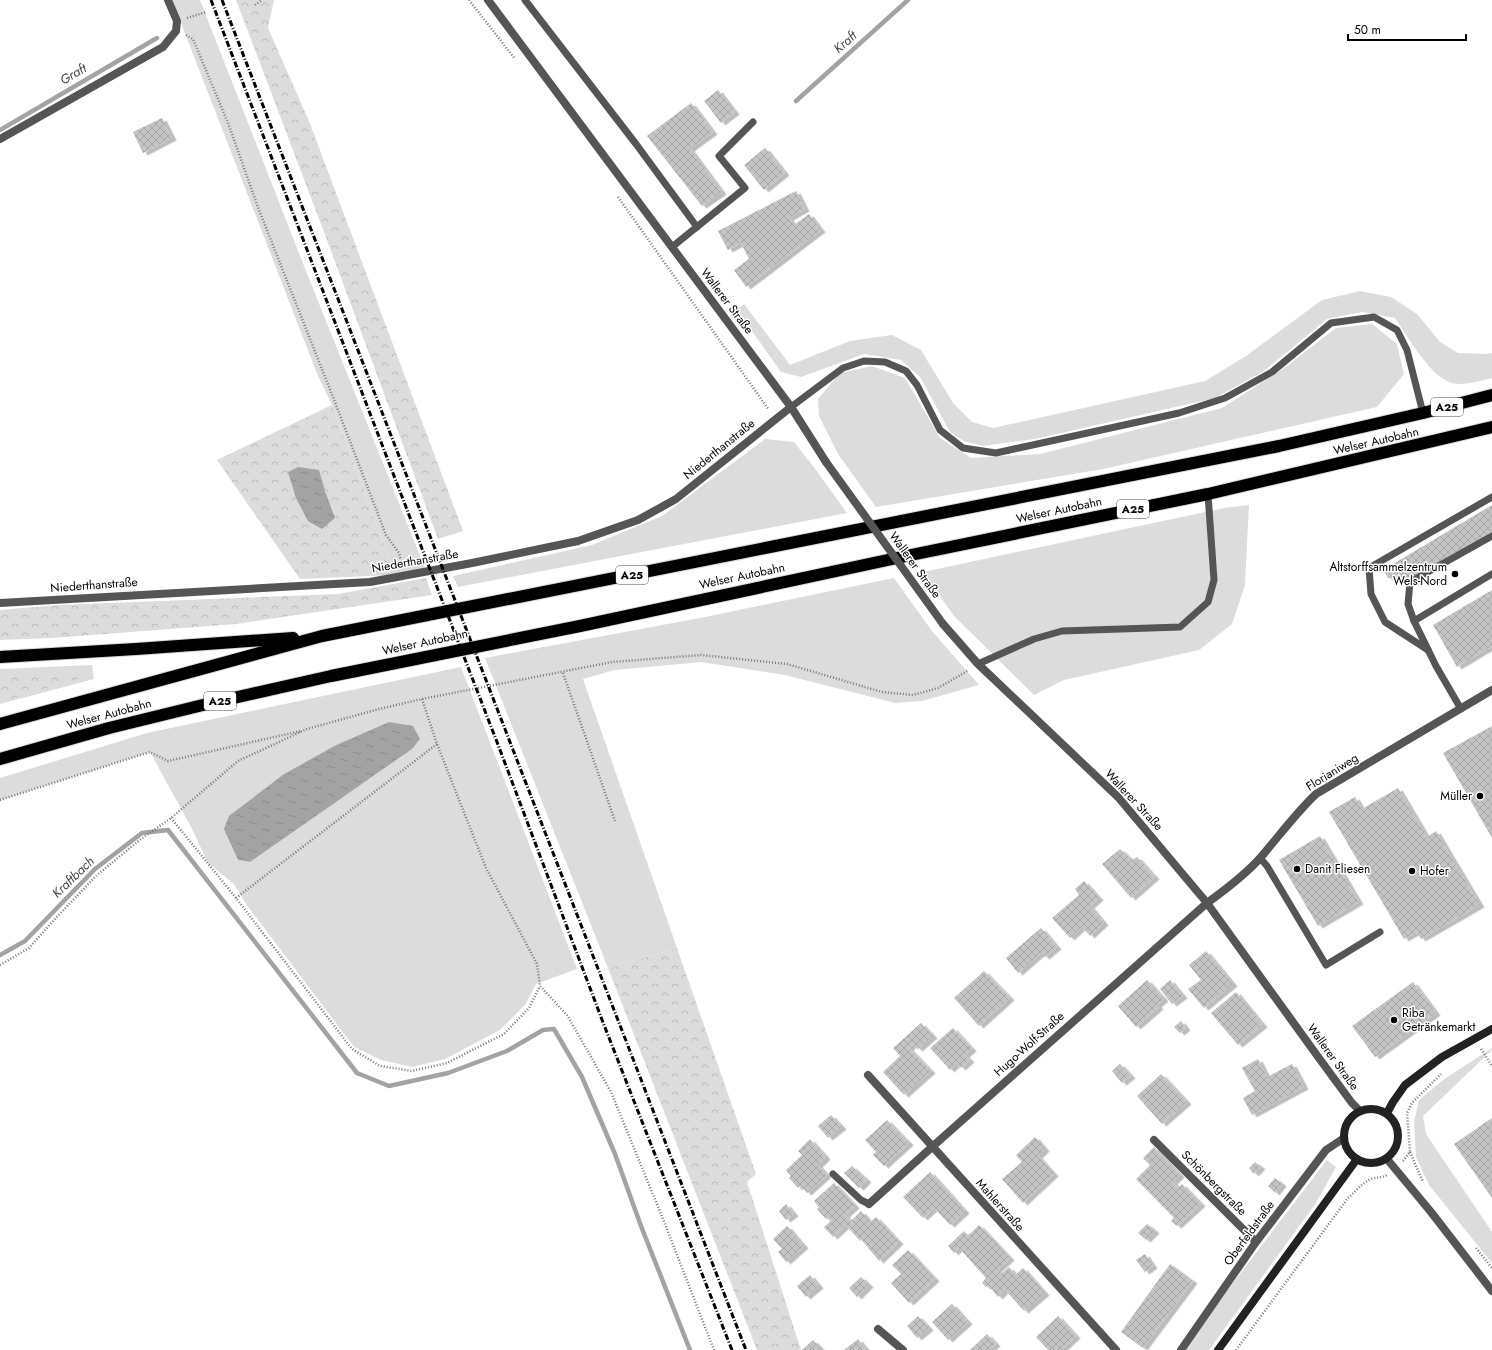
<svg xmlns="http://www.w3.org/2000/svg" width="1492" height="1350" viewBox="0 0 1492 1350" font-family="Jost,sans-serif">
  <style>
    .grass { fill: #dcdcdc; fill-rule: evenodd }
    .forest { fill: url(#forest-crowns) }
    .water { fill: url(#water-ripples) }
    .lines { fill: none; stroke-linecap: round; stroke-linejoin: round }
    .stream { stroke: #a3a3a3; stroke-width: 4.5 }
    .building { fill: url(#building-cross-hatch); filter: url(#shadow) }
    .motorway-casing { stroke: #dbdbdb; stroke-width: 14 }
    .path { stroke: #777; stroke-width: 2.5; stroke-dasharray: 1 2; stroke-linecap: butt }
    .service { stroke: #555; stroke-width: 7 }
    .minor { stroke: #555; stroke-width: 8 }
    .tertiary { stroke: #555; stroke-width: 8 }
    .secondary { stroke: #222; stroke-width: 8 }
    .motorway { stroke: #000; stroke-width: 12 }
    .rail { stroke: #000; stroke-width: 3; stroke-dasharray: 6 2 1 2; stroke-linecap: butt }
    .tertiary-bridge { stroke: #555; stroke-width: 8 }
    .poi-dot { fill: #000; stroke: #fff; stroke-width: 1.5 }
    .labels { text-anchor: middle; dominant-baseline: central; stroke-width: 3; stroke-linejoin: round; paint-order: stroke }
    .shield { fill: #fff; stroke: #4c4c4c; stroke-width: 1 }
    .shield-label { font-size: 11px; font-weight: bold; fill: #000 }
    .street-label { font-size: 12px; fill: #000; stroke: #fff }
    .poi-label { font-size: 12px; fill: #000; stroke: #fff; text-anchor: start }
    .water-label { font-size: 13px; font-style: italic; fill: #444; stroke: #fff }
  </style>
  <defs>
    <pattern id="forest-crowns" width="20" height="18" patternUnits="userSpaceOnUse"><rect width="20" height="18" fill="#dcdcdc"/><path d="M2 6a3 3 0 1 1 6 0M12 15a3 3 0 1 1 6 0" fill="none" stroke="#bbb"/></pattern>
    <pattern id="water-ripples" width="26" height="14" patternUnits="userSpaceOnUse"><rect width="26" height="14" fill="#a3a3a3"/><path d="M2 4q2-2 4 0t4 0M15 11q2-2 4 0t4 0" fill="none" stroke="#8b8b8b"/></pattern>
    <pattern id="building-cross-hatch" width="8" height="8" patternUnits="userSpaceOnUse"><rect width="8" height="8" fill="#c4c4c4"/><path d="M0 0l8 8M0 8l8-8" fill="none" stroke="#a7a7a7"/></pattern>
    <filter id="shadow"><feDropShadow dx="4.5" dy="2.5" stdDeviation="0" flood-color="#0004"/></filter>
  </defs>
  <rect width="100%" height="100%" fill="#fff"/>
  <g class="grass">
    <path d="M172,0H200L304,266L425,568L392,575L390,560L332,405L318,376Z"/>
    <path d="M1360,291L1391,297L1417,314L1440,342L1458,353L1487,354L1492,353V378C1480,381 1461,387 1449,382C1428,373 1408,337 1395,318L1362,312L1327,319L1264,371L1215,398L1035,439L983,446L964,441L950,432L920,377L901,360L864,354L801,377L781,372L737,310L744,304L790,365L850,341L892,335L921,350L953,403L972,422L993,428L1205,381L1246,356L1322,300Z"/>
    <path d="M1372,324L1397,344L1404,374L1377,407L1103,469L876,507L838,454L819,416L818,399L840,373L872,366L905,378L940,438L971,458L1040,454L1222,408L1283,369L1336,328Z"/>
    <path d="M765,439L794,442L816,470L847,513L458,587L453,576L592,545L662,516Z"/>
    <path d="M1249,505L1245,585L1232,624L1199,650L1064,680L1034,695L954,616L923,572L1224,508Z"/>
    <path d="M894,578L932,631L979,685L922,701L895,703L785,675L701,662L615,670L583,679L677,948L608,968L485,658L705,617Z"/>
    <path d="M92,665L94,679L0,704V669Z"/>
    <path d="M461,667L577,969L536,984L525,1005L500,1030L445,1059L412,1067L381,1060L354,1047L246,904L234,884L208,863L191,827L150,752L0,800V778L147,733ZM389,722L412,749L250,862L237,860L284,774L336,745Z"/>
    <path d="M1492,1048V1050L1423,1116L1426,1134L1492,1232V1263L1429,1185L1416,1157L1414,1122L1419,1100L1443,1080Z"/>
    <path d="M1327,1160L1336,1167L1316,1203L1209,1350H1184L1197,1330Z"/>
  </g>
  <g class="forest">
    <path d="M236,0H274L268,28L309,121L463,531L438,539L327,240Z"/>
    <path d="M332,405L390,560L392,575L300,579L217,460Z"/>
    <path d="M426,578L432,595L236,624L52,638L0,640V610L58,605L338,594Z"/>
    <path d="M79,672L85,677L0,702V676Z"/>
    <path d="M677,948L756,1174L747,1182L801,1350H757L608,968Z"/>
  </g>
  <g class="water">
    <path d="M298,467L319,470L325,491L335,518L322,529L308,521L296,498L288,472Z"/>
    <path d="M389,722L413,726L420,739L412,749L250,862L238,860L224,829L229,816L284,774L336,745Z"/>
  </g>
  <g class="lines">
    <g class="stream">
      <path d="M796,101L908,0"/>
      <path d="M0,130L157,38"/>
      <path d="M0,955L25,941L95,869L142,833L168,830L357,1073L389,1086L448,1073L507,1051L543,1030L554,1029L582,1077L615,1154L641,1226L690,1350"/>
    </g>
  </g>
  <g class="building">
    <path d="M718,90L735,112L721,123L704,101Z"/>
    <path d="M691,103L713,132L690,149L722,192L702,206L647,136Z"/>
    <path d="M162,118L172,138L143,153L133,132Z"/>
    <path d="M765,148L785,173L764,190L744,165Z"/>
    <path d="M796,191L805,209L789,218L794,225L809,214L821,230L746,287L734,270L749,259L741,243L728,250L718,231Z"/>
    <path d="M1492,505V531L1415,577L1388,578L1383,570Z"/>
    <path d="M1492,590V646L1457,667L1433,625Z"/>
    <path d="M1492,726V838L1443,753Z"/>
    <path d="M1398,788L1427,837L1436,831L1480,905L1421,939L1416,932L1404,939L1329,812L1355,797L1362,809Z"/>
    <path d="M1320,836L1359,902L1318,926L1279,860Z"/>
    <path d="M1120,849L1132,860L1137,857L1155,877L1131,898L1102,864Z"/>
    <path d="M1084,881L1099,898L1090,906L1104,923L1090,936L1082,927L1070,938L1052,918L1079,895L1075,889Z"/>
    <path d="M1041,928L1057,947L1045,957L1041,953L1018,973L1006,958Z"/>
    <path d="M1206,951L1233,984L1204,1008L1188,989L1201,980L1189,965Z"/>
    <path d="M984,971L1010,998L979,1026L954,998Z"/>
    <path d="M1147,980L1164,999L1157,1005L1159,1007L1136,1027L1118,1006Z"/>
    <path d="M1170,980L1183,996L1172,1004L1160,989Z"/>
    <path d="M1413,982L1436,1013L1375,1057L1352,1026Z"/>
    <path d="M1236,992L1263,1025L1238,1045L1211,1013Z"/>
    <path d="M1181,1021L1186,1028L1180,1033L1174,1027Z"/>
    <path d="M921,1023L933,1036L918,1049L913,1044L909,1048L931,1071L904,1095L883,1072L900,1056L893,1048Z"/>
    <path d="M953,1028L972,1049L965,1055L970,1060L961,1068L957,1063L950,1070L930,1048Z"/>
    <path d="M1258,1059L1267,1077L1292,1064L1304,1087L1252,1115L1243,1098L1255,1091L1242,1068Z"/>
    <path d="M1120,1064L1131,1076L1122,1083L1112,1071Z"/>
    <path d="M1161,1074L1187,1102L1162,1124L1137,1096Z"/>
    <path d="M831,1115L842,1127L828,1138L818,1126Z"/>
    <path d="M1492,1118V1198L1454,1144Z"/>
    <path d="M887,1120L909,1143L884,1166L873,1155L876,1152L865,1140Z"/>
    <path d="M1035,1137L1045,1149L1038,1156L1054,1174L1023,1203L1002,1179L1022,1162L1016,1155Z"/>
    <path d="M810,1139L826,1157L818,1165L827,1175L807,1193L800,1185L798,1188L789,1178L791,1176L786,1170L802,1155L798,1151Z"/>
    <path d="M1154,1147L1180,1175L1173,1182L1178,1188L1182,1184L1201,1204L1177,1226L1171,1221L1174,1218L1136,1179L1150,1165L1143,1158Z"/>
    <path d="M1255,1162L1261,1167L1254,1174L1249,1168Z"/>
    <path d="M852,1166L867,1180L859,1188L844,1173Z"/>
    <path d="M930,1172L965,1211L950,1225L934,1208L923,1218L903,1197Z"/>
    <path d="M1275,1178L1282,1184L1275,1193L1268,1186Z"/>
    <path d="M834,1183L855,1206L845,1215L851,1221L861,1211L870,1222L876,1217L899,1242L879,1261L861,1239L860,1241L846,1225L833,1237L824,1227L832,1220L829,1217L826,1219L817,1209L819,1207L814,1201Z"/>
    <path d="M786,1204L794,1214L786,1220L779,1211Z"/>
    <path d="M1147,1224L1155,1231L1146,1240L1138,1233Z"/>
    <path d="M979,1225L1010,1258L997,1270L1001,1274L1009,1267L1015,1275L1023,1268L1045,1293L1024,1311L1005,1290L998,1297L988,1285L986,1287L982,1283L986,1278L959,1248L954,1253L948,1246L964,1231L968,1236Z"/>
    <path d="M787,1226L804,1246L786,1262L778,1252L782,1249L773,1239Z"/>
    <path d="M908,1250L935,1279L909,1303L891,1283L901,1274L892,1265Z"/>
    <path d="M1145,1254L1153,1266L1145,1272L1136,1260Z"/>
    <path d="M1170,1264L1193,1281L1143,1348L1121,1332Z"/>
    <path d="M810,1275L819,1286L806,1297L797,1286Z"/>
    <path d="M861,1277L869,1285L857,1297L849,1288Z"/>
    <path d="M952,1304L968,1322L948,1340L932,1322Z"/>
    <path d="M918,1316L929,1328L917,1338L907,1326Z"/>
    <path d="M1058,1316L1076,1336L1061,1350H1048L1036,1337Z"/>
    <path d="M987,1334L996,1344L989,1350H970Z"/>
    <path d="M858,1339L867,1350H844Z"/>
    <path d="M813,1340L822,1350H802Z"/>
  </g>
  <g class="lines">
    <g class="motorway-casing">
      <g id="motorway">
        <path d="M0,657L136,649L293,638"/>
        <path d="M0,724L322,636L1279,446L1423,413L1492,395"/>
        <path d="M0,759L109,728L207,704L331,676L580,626L911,555L1208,494L1492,427"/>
      </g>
    </g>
    <g class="path">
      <path d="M469,0L515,59"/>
      <path d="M255,5L262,0"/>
      <path d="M187,18L206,12"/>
      <path d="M186,35L193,39L228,123L259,210L333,397L386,535L399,553L402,565"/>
      <path d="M618,197L769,410"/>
      <path d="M563,673L615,821"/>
      <path d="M422,699L437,744L486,868L537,964L540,986L567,1015L611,1092L663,1219L714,1350"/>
      <path d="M0,800L150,752L168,761L301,731"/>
      <path d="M171,818L236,898L352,1049L380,1066L412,1071L447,1063L504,1034L529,1008L540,986"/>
      <path d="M236,898L437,744"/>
      <path d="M0,965L29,948L53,921L97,875L141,839L171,818L238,761L307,729L379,709L422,699L612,662L701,655L787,664L882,692L913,695L938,688L969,670"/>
      <path d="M1481,1049L1492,1066"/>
      <path d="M1410,1152L1423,1182"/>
      <path d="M1403,1161L1410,1152L1407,1113L1412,1103L1441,1074"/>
      <path d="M1476,1248L1492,1268"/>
      <path d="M1236,1350L1348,1198C1355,1192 1362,1183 1371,1179C1377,1177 1382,1178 1387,1175"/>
    </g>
    <g class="service">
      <path d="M525,0L636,144L697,227"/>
      <path d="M672,247L745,188L719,156L753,122"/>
      <path d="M791,407L843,368L864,361L885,362L906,371L917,385L940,430L963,448L996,453L1179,413L1225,398L1272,372L1331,323L1374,317L1397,330L1407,350L1423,413"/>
      <path d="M1414,621L1492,574"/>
      <path d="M1428,650L1385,622L1371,594L1369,568L1492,497"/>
      <path d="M978,664L1034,639L1062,631L1180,627L1208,602L1214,580L1208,494"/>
      <path d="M1461,709L1436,666L1414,621L1408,604L1410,582L1492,536"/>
      <path d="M1260,858L1267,866L1326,965L1380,932"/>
      <path d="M833,1174L861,1200L869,1204"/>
    </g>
    <g class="minor">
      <path d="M0,139L163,47L176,31L177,21L168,0"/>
      <path d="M0,603L370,582L472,563L578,541L638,520L676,499L791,407"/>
      <path d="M868,1075L1116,1350"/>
      <path d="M1154,1140L1256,1242"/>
      <path d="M869,1204L932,1147L1207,903C1225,890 1247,873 1261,857C1280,835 1295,814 1316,794L1492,690"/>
      <path d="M878,1329L903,1350"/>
      <path d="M1181,1350L1256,1242L1326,1150L1344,1138"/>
    </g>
    <g class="tertiary">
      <path d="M488,0L791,407L826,462"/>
      <path d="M943,624L978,664L1118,797L1207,903L1316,1054L1352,1103L1360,1111"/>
      <path d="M1387,1159L1431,1212L1492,1291"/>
    </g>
    <g class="secondary">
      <circle cx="1371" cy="1136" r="27"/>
      <path d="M1387,1113L1393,1102L1405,1085L1442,1057L1492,1029"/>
      <path d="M1218,1350L1357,1159"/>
    </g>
    <use href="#motorway" class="motorway"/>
    <g class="rail">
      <path d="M211,0L416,533L497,742L604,1025L732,1350"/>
      <path d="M222,0L746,1350"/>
    </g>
    <path class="tertiary-bridge" d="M826,462L943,624"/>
  </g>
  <g class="poi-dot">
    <circle cx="1455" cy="574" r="4"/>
    <circle cx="1480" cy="796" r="4"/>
    <circle cx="1297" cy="869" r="4"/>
    <circle cx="1412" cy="871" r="4"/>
    <circle cx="1394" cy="1020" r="4"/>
  </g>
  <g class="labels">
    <g class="shield">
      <rect x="1431" y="398" width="32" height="18" rx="3"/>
      <rect x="1117" y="500" width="32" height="18" rx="3"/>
      <rect x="616" y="566" width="32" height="18" rx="3"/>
      <rect x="204" y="692" width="32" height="18" rx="3"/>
    </g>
    <g class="shield-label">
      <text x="1447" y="407">A25</text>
      <text x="1133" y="509">A25</text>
      <text x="632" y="575">A25</text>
      <text x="220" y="701">A25</text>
    </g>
    <g class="street-label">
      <text transform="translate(727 301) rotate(53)">Wallerer Straße</text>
      <text transform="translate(1376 441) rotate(-13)">Welser Autobahn</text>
      <text transform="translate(719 449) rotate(-39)">Niederthanstraße</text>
      <text transform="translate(1059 510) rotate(-12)">Welser Autobahn</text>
      <text transform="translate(415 561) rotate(-10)">Niederthanstraße</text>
      <text transform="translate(915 565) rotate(54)">Wallerer Straße</text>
      <text transform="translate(742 576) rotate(-12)">Welser Autobahn</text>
      <text transform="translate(94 585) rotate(-4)">Niederthanstraße</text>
      <text transform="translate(425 642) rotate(-12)">Welser Autobahn</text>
      <text transform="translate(109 714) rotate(-15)">Welser Autobahn</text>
      <text transform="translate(1332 772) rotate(-32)">Florianiweg</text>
      <text transform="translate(1134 800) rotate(47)">Wallerer Straße</text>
      <text transform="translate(1029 1044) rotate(-42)">Hugo-Wolf-Straße</text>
      <text transform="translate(1333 1057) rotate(54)">Wallerer Straße</text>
      <text transform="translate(1214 1183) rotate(45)">Schönbergstraße</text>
      <text transform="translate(1000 1205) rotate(48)">Mahlerstraße</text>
      <text transform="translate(1249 1233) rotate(-54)">Oberfeldstraße</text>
    </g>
    <g class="poi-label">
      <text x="1447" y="567" text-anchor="end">Altstorffsammelzentrum<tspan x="1447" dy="14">Wels-Nord</tspan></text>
      <text x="1472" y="796" text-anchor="end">Müller</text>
      <text x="1305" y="869">Danit Fliesen</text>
      <text x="1420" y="871">Hofer</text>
      <text x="1402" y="1013">Riba<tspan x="1402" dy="14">Getränkemarkt</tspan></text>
    </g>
    <g class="water-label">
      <text transform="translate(845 42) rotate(-42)">Kraft</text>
      <text transform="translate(73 74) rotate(-30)">Graft</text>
      <text transform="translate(73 877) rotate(-44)">Kraftbach</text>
    </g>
  </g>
  <path d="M1348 34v6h118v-6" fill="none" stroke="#000000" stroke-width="2"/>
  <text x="1354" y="34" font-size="12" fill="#000000" stroke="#ffffff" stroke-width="3" paint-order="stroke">50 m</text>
</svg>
